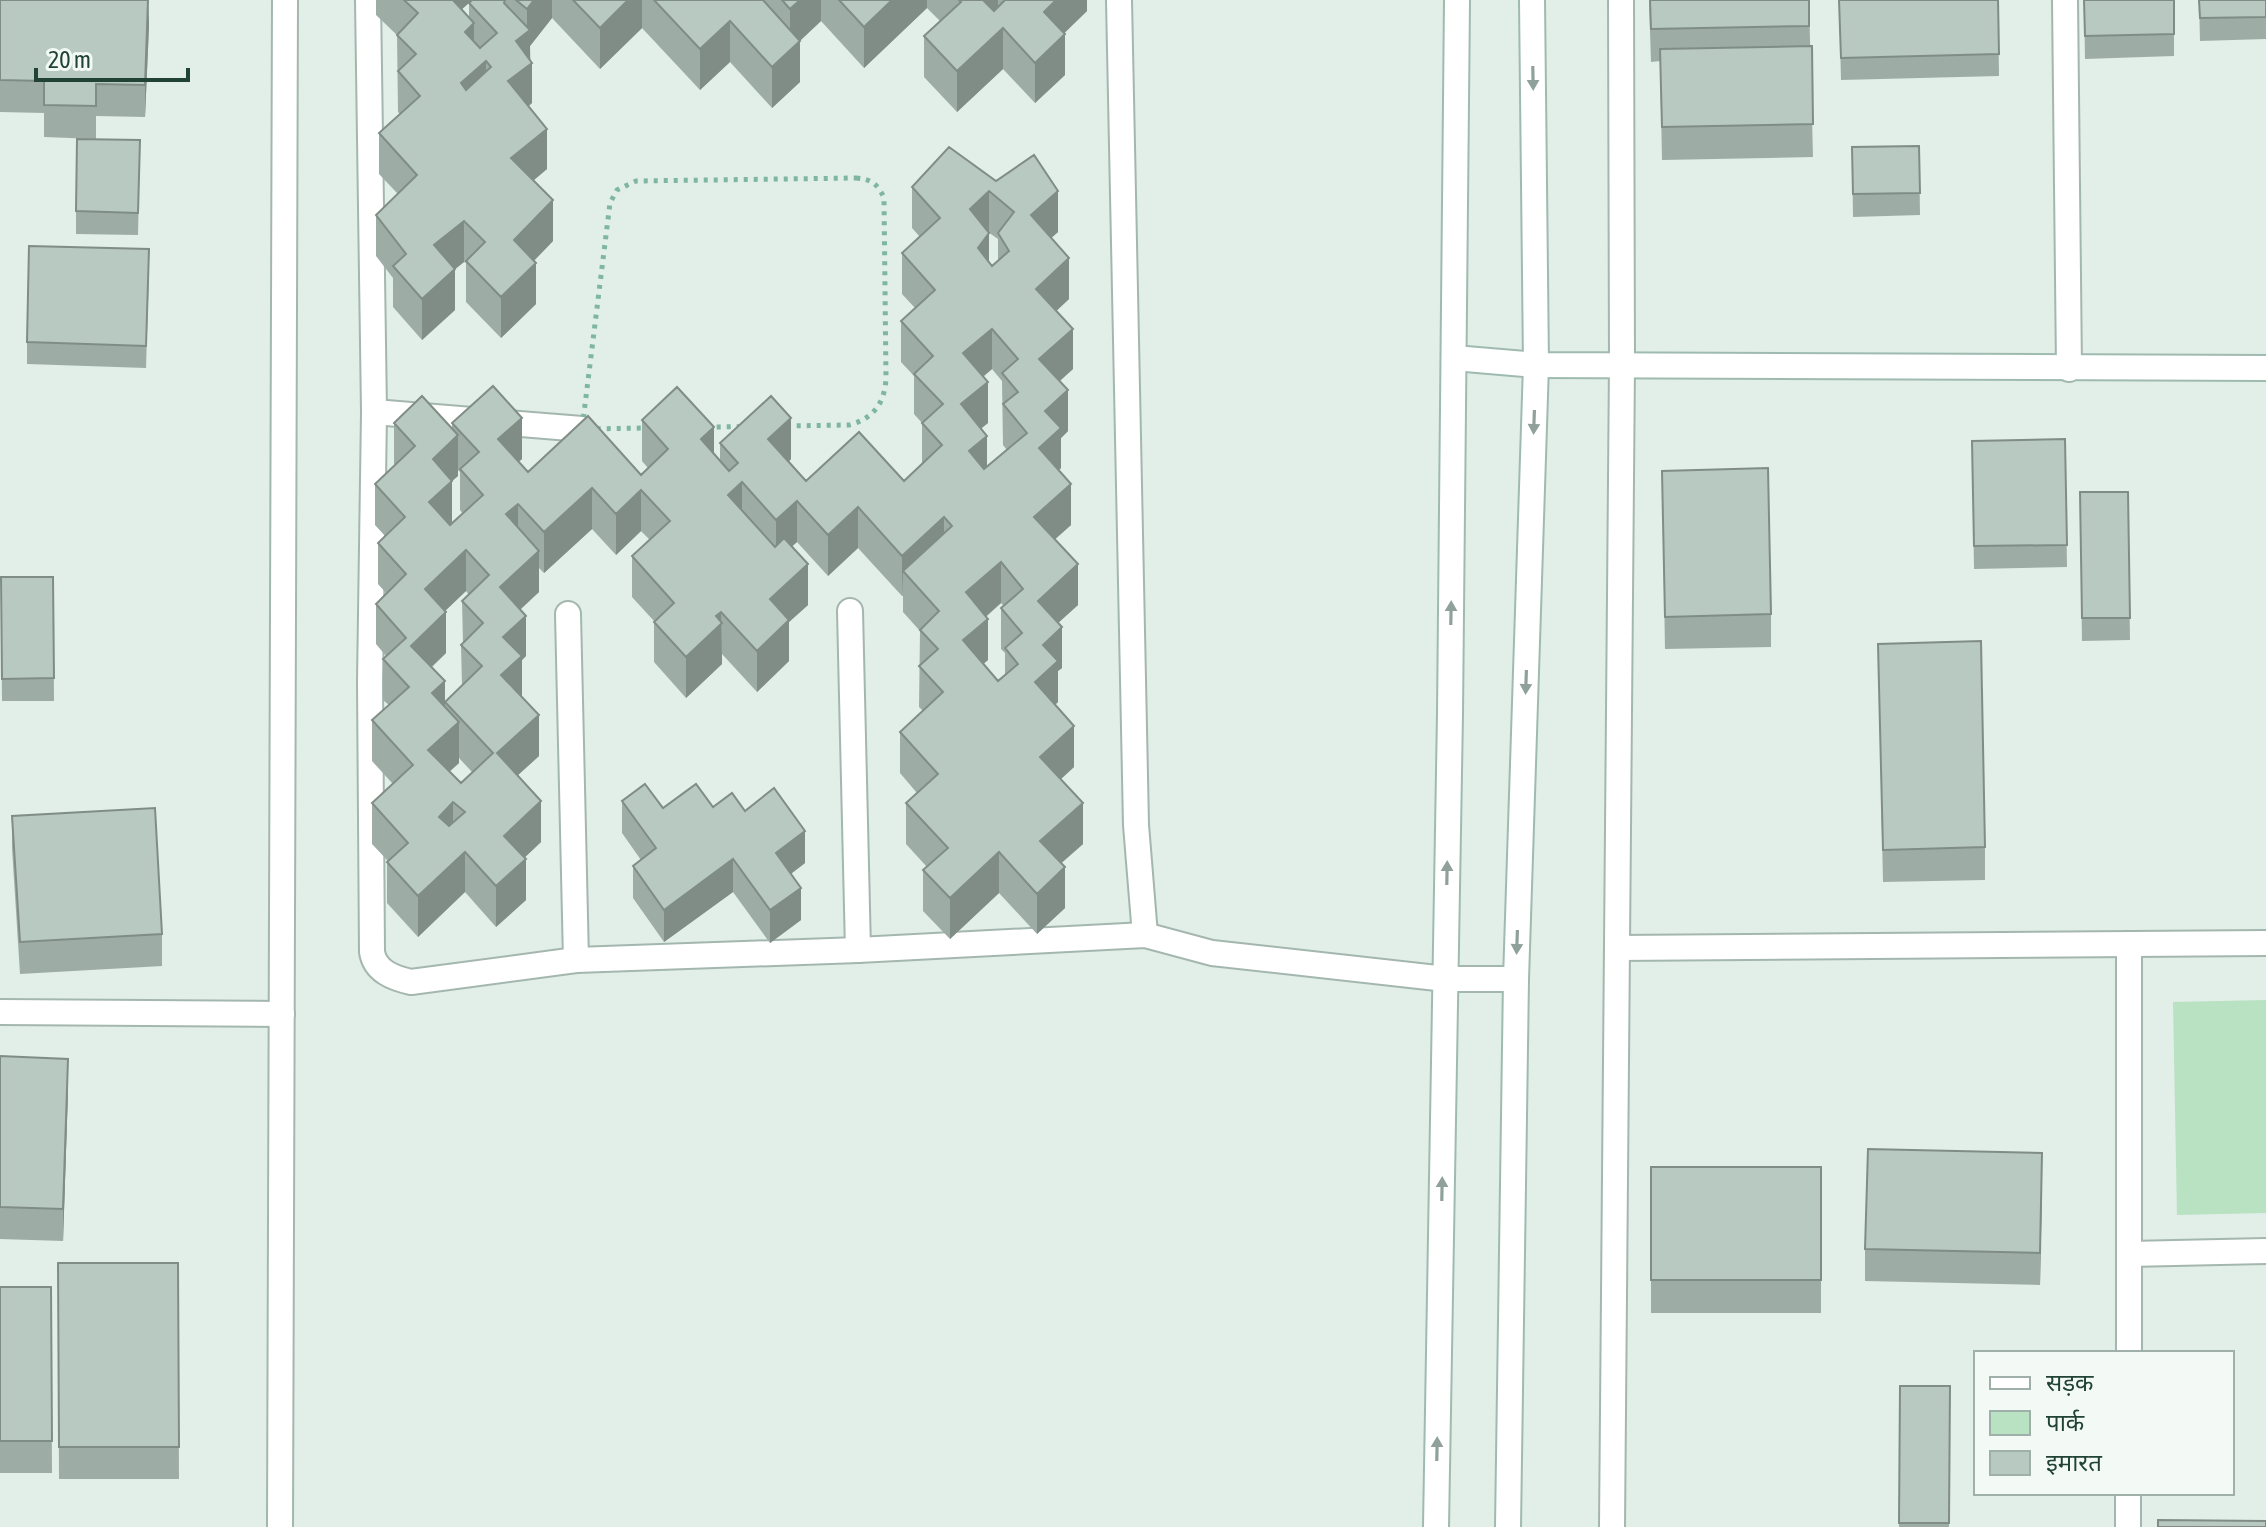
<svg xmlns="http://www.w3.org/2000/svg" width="2266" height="1527" viewBox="0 0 2266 1527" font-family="'Asap Condensed','Noto Sans Devanagari',sans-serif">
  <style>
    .green { fill: #b9e2c2 }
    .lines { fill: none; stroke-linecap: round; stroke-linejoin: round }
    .street-casing { stroke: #a4b7af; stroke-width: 28 }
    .secondary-casing { stroke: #9fbbb0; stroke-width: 28 }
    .path { stroke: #7fb6a3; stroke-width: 5; stroke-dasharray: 4 6; stroke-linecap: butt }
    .street { stroke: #fff; stroke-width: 24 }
    .secondary { stroke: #fff; stroke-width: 24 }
    .wall { fill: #9dada6; fill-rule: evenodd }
    .shaded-wall { fill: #808d87 }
    .building { fill: #b7c9c1; stroke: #808d87; stroke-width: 2; fill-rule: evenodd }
    .oneway { fill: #90a09b }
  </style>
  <rect width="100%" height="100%" fill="#e2eee8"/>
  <path class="green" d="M2266,1000V1213L2177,1215L2173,1002Z"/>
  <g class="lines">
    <g class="street-casing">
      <g id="street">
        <path d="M368,0L374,412L370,682L372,952C375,971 393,978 411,982L576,960L858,950L1145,935L1212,953L1446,979H1516"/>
        <path d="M1119,0L1136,825L1145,935"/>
        <path d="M2065,0L2069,369"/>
        <path d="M374,412L582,429"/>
        <path d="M850,611L858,950"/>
        <path d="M568,614L576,960"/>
        <path d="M1617,948L2266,943"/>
        <path d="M0,1012L282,1014"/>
        <path d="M2129,1254L2266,1251"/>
        <path d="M2129,1353V944"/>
        <path d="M280,1527L285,0"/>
        <path d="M1612,1527L1622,363L1621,0"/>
        <path d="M2128,1527V1493"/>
      </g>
    </g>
    <g class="secondary-casing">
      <g id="secondary">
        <path d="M1454,358L1536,365L2266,368"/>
        <path d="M1436,1527L1450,714L1457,0"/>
        <path d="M1508,1527L1516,979L1536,365L1532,0"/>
      </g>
    </g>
    <path class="path" d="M856,178C871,179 878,184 884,198L886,378C885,403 873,419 849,425L582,429L610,203L617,190L636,181Z"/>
    <use href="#street" class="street"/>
    <use href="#secondary" class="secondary"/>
  </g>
  <g class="wall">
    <path d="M0,0L149,26L145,117L96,116V139L44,137V113L0,112Z"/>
    <path d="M376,0H1087V11L1064,33L1065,75L1035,103L1003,69L957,112L924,77V36L940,21L927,8L864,68L821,21L800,41V82L772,108L730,62L700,90L642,28L600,69L552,18L530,46L532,103L529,106L547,169L533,181L553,241L534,261L536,304L501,338L466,302V263L464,262L455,269V310L422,340L393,307V278L376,256V215L398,194L379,174V133L400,114L398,112L397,35L376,15ZM470,2L469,3V17L462,9Z"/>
    <path d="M1649,0H1809L1813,157L1662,160L1660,61L1651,62Z"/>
    <path d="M1839,0H1998L1999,76L1841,80Z"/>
    <path d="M2084,0H2174V56L2085,59Z"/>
    <path d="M2199,0H2266V39L2200,41Z"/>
    <path d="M140,140L138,235L76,234V211Z"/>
    <path d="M1919,146L1920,215L1853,217L1852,147Z"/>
    <path d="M949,147L1058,232L1051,238L1069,299L1056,311L1073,369L1060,381L1068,431L1061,438V468L1059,470L1071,525L1055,539L1078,605L1058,623L1062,668L1058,671V702L1055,705L1074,767L1061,779L1083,844L1061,863L1065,908L1037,934L999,893L950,939L923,911V870L927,867L906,844V803L917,793L900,773V732L923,711L919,707L920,631L903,612V596H902L858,548L828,576L797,542L792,546L808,605L789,622V661L757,692L722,654V664L686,698L654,662V621L632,597V556L650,540L641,531L616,555L592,529L544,573L539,568V592L520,610L526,656L522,660V697L539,756L517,776L541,842L524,858L526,900L496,927L465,892L418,937L387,903V862L388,861L372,844V803L393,784L372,761V720L389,705L383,700V659L386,656L376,644V604L386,593L378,584V543L385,536L375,525V484L395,465L394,464V423L452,428V423L522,459L518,462L528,472L641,475L648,468L642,461V420L714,454L720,460V443L791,459L789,462L806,481H904L922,464V423L914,414V376L901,362V321L915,308L902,294V253L920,237L912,228V187ZM988,232L998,239V261L992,266L989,262ZM992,369L1002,381L1003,445L1007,450L987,467L981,428L988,423L983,377ZM458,470L460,472V510L463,514L450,525V524L452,522V481L458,476ZM466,591L469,595L462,601L463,643L461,645L462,686L445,702L432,667L446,653L445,611ZM1001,603L1004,606L1001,608V649L1005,653V675L998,681L983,664L988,660L986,617ZM459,758L472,772L461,783L449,772L459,763Z"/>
    <path d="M149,271L146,368L27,364V342Z"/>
    <path d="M2065,439L2067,567L1974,569L1972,441Z"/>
    <path d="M1662,471L1771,614V647L1665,649Z"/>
    <path d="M2080,492H2128L2130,640L2082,641Z"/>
    <path d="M1,577H53L54,701H2Z"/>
    <path d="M1878,644L1985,847V880L1883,882Z"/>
    <path d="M622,801L663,808L713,807L745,811L805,863L791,874L801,920L770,943L733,892L664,942L633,898V866L641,860L622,833Z"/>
    <path d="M12,816L162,934V966L20,974L12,848Z"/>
    <path d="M0,1056L68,1091L63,1241L0,1239Z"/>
    <rect x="1651" y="1167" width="170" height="146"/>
    <path d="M2042,1185L2040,1285L1865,1281V1249Z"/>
    <path d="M58,1263H178L179,1479H59Z"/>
    <path d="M0,1287H51L52,1473H0Z"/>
    <path d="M1900,1386H1950L1949,1527H1899Z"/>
  </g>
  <g class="shaded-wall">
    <path d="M149,0V26L145,117V85Z"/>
    <path d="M441,0H470V2L441,28Z"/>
    <path d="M534,0H552V18L530,46V64L532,63V103L508,121V81L516,41L527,33V9Z"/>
    <path d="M628,0H642V28L600,69V28Z"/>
    <path d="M800,0H821V21L790,50V9Z"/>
    <path d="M892,0H927V8L864,68V27Z"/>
    <path d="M979,0H998V19Z"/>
    <path d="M1056,0H1087V11L1044,53V12Z"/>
    <path d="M730,21V62L700,90V49Z"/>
    <path d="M474,23V64L465,32Z"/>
    <path d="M1003,28V69L957,112V71Z"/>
    <path d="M1065,34V75L1035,103V63Z"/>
    <path d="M800,41V82L772,108V67Z"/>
    <path d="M486,61V102L461,124V83Z"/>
    <path d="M547,129V169L511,199V158Z"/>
    <path d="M989,191V232L970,250V209Z"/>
    <path d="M1058,191V232L1031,256V215Z"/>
    <path d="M553,200V241L514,281V240Z"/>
    <path d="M464,221V262L434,286V245Z"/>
    <path d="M989,233V274L978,248Z"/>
    <path d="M1069,258V299L1036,330V289Z"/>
    <path d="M536,263V304L501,338V297Z"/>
    <path d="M455,269V310L422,340V299Z"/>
    <path d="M992,329V369L963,393V353Z"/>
    <path d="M1073,329V369L1039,399V359Z"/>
    <path d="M988,382V423L961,445V404Z"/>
    <path d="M1068,390V431L1061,438V468L1039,489V448L1045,411Z"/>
    <path d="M522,418V459L498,480V439Z"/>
    <path d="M791,418V459L768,480V439Z"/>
    <path d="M714,427V468L701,439Z"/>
    <path d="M458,435V476L452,481V522L429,543V502L433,459Z"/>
    <path d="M987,436V477L969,451Z"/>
    <path d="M742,482V523L728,495Z"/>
    <path d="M1071,484V525L1034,558V517Z"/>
    <path d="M592,488V529L544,573V532Z"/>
    <path d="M641,490V531L616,555V514Z"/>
    <path d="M797,501V542L776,561V520Z"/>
    <path d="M518,504V545L506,514Z"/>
    <path d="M858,507V548L828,576V535Z"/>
    <path d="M944,517V558L903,571L902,596V556Z"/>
    <path d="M466,550V591L425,630V589Z"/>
    <path d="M539,551V592L500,628V587Z"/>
    <path d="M1001,562V603L966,633V592Z"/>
    <path d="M808,564V605L789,622V661L757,692V651L770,599Z"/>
    <path d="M1078,564V605L1038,641V601Z"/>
    <path d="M446,612V653L411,686V646Z"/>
    <path d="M721,612L722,664L686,698V657L716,616Z"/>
    <path d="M526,616V656L522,660V697L501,675L503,637Z"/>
    <path d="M988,619V660L963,681V640Z"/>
    <path d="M1062,627V668L1058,671V702L1035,723V682L1043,645Z"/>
    <path d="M445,681V722L432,693Z"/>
    <path d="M539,715V756L497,794V753Z"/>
    <path d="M459,722V763L428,791V750Z"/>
    <path d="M1074,726V767L1040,798V757Z"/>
    <path d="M541,801V842L504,877V836Z"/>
    <path d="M453,802V843L439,817Z"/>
    <path d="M1083,803V844L1040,882V841Z"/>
    <path d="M805,831V863L776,885V853Z"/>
    <path d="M465,852V892L418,937V896Z"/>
    <path d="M999,852V893L950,939V898Z"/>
    <path d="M526,859V900L496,927V886Z"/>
    <path d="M733,859V892L664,942V910Z"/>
    <path d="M1065,867V908L1037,934V894Z"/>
    <path d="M801,888V920L770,943V910Z"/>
    <path d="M68,1059V1091L63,1241V1209Z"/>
    <path d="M2042,1153V1185L2040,1285V1253Z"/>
  </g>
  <g class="building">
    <path d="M0,0H148L145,85L96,84V106L44,105V81L0,80Z"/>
    <path d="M404,0H453L474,23L465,32L480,48L497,33L469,3L472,0H505L504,3L530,30L516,41L532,63L508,81L547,129L511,158L553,200L514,240L536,263L501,297L466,261L485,242L464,221L434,245L455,269L422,299L393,266L406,254L376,215L417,175L379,133L420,96L398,71L416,54L397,35L418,13ZM486,61L491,67L466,90L461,83Z"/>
    <path d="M516,0H534L527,9Z"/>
    <path d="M573,0H628L600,28Z"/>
    <path d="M654,0H763L800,41L772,67L730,21L700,49Z"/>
    <path d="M782,0H800L790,9Z"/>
    <path d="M839,0H892L864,27Z"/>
    <path d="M959,0H983L994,11L1005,0H1056L1044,12L1065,34L1035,63L1003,28L957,71L924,36L961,2Z"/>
    <path d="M1650,0H1809V26L1651,29Z"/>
    <path d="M1839,0H1998L1999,54L1841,58Z"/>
    <path d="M2084,0H2174V34L2085,36Z"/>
    <path d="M2199,0H2266V17L2200,18Z"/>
    <path d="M1812,46L1813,124L1662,127L1660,49Z"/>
    <path d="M77,139L140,140L138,213L76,211Z"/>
    <path d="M1919,146L1920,193L1853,194L1852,147Z"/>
    <path d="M949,147L996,181L1034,155L1058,191L1031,215L1069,258L1036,289L1073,329L1039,359L1068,390L1045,411L1061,428L1039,448L1071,484L1034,517L1078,564L1038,601L1062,627L1043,645L1058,661L1035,682L1074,726L1040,757L1083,803L1040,841L1065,867L1037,894L999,852L950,898L923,870L948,848L906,803L938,774L900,732L943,692L919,666L938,649L920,630L939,611L903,571L952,526L944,517L902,556L858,507L828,535L797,501L776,520L742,482L728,495L775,547L784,538L808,564L770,599L789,620L757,651L721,612L716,616L722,623L686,657L654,622L674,603L632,556L670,521L641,490L616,514L592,488L544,532L518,504L506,514L539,551L500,587L526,616L503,637L522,656L501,675L539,715L497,753L541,801L504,836L526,859L496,886L465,852L418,896L387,862L408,843L372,803L413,765L372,720L409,687L383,659L406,638L376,604L406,574L378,543L405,517L375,484L415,446L394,423L422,396L458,435L433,459L452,481L429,502L450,525L483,495L460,469L479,452L452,423L493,386L522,418L498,439L528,472L588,416L641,475L668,449L642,420L677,387L714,427L701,439L729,471L738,463L720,443L771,396L791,418L768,439L806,481L859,432L904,481L942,445L922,423L943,404L914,374L933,356L901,321L935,290L902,253L940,218L912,187ZM989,191L1014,212L998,233L1009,251L992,266L978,248L989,233L970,209ZM992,329L1018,359L1002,373L1018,392L1003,404L1027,433L984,469L969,451L987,436L961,404L988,382L963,353ZM466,550L489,575L462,601L483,623L461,645L482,666L445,702L493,753L461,783L428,750L459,722L432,693L445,681L411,646L446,612L425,589ZM1001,562L1023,589L1001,608L1022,633L1005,648L1018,664L998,681L963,640L988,619L966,592ZM453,802L465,812L449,826L439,817Z"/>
    <path d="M29,246L149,249L146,346L27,342Z"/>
    <path d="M2065,439L2067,545L1974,546L1972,441Z"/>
    <path d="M1768,468L1771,614L1665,617L1662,471Z"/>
    <path d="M2080,492H2128L2130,618H2082Z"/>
    <path d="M1,577H53L54,678L2,679Z"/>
    <path d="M1981,641L1985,847L1883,850L1878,644Z"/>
    <path d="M645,784L663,808L696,784L713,807L732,793L745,811L774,788L805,831L776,853L801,888L770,910L733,859L664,910L633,866L656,848L622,801Z"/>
    <path d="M155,808L162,934L20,942L12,816Z"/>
    <path d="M0,1056L68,1059L63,1209L0,1207Z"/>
    <path d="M1868,1149L2042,1153L2040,1253L1865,1249Z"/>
    <rect x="1651" y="1167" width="170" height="113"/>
    <path d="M58,1263H178L179,1447H59Z"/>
    <path d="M0,1287H51L52,1441H0Z"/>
    <path d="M1900,1386H1950L1949,1523H1899Z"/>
    <path d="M2158,1520L2266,1521V1527H2158Z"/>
  </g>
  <defs><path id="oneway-solid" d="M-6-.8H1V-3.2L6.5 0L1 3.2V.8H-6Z" transform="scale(2)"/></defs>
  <g class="oneway">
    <use href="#oneway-solid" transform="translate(1533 78) rotate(89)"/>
    <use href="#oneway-solid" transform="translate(1534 422) rotate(92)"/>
    <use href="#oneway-solid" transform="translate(1451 613) rotate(-89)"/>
    <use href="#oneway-solid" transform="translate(1526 682) rotate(92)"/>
    <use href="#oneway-solid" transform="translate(1447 873) rotate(-89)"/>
    <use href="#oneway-solid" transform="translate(1517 942) rotate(92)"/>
    <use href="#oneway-solid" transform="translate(1442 1189) rotate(-89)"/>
    <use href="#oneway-solid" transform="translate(1437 1449) rotate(-89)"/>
  </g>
  <rect x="1974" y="1351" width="260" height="144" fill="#f3faf6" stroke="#9fb0aa" stroke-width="2"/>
  <rect x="1990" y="1377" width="40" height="12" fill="#ffffff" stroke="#9fb0aa" stroke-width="2"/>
  <text x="2046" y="1391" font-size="24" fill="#204237">सड़क</text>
  <rect x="1990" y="1411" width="40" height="24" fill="#b9e2c2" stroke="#9fb0aa" stroke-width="2"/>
  <text x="2046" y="1431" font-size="24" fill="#204237">पार्क</text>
  <rect x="1990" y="1451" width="40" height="24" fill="#b7c9c1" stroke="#9fb0aa" stroke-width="2"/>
  <text x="2046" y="1471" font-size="24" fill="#204237">इमारत</text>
  <path d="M36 68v12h152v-12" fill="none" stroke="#204237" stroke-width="4"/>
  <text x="48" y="68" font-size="24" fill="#204237" stroke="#f3faf6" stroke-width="6" paint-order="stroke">20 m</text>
</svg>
